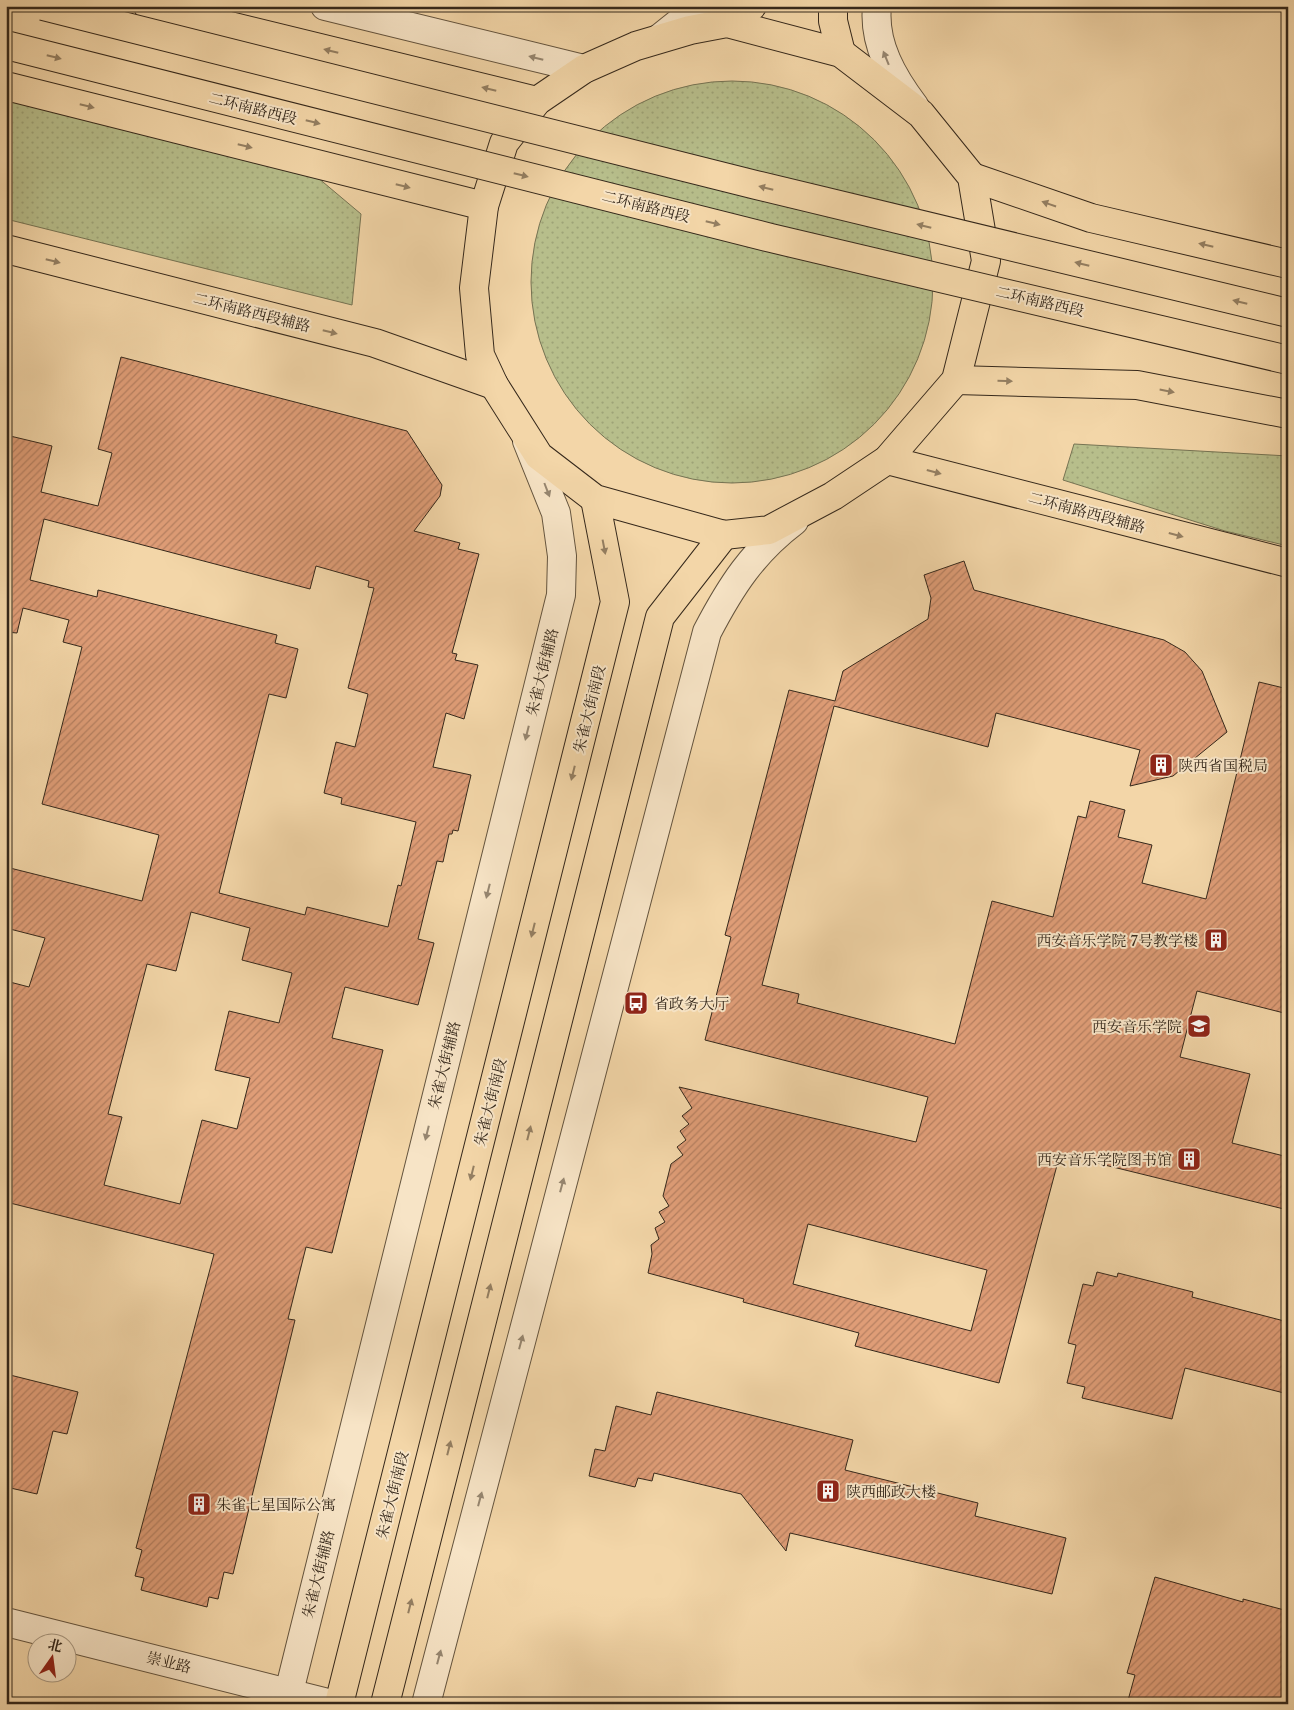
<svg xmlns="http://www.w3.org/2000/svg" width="1294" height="1710" viewBox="0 0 1294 1710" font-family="'Libre Caslon Text','Noto Serif SC',serif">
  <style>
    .grass { fill: url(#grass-dots); stroke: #767353 }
    .building { fill: url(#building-hatch); stroke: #35281b; fill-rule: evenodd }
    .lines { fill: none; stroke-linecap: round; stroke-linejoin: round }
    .minor-casing { stroke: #64543e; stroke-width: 30 }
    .major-casing { stroke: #35281b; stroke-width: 30 }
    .highway-casing { stroke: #35281b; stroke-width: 30 }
    .minor { stroke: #f7e4c6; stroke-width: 28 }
    .major { stroke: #f3d6a8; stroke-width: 28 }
    .highway { stroke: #f3d6a8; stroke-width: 28 }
    .highway-bridge-casing { stroke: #35281b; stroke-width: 30; stroke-linecap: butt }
    .highway-bridge { stroke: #f3d6a8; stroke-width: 28 }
    .oneway { fill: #947f62 }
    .oneway2 { fill: #968670 }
    .labels { text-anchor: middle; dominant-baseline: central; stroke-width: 4; stroke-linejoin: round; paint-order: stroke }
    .street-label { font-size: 15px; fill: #35281b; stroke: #f7e4c6 }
    .poi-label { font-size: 15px; fill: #35281b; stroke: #f7e4c6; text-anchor: start }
  </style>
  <defs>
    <pattern id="grass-dots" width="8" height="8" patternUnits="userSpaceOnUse" patternTransform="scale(1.25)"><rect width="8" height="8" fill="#b7be8b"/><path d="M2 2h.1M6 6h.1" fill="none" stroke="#9ea377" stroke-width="1.8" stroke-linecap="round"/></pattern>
    <pattern id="building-hatch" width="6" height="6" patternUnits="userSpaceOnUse" patternTransform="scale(1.25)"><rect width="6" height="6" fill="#df9d77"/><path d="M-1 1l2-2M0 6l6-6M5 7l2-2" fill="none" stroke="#b68061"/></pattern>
  </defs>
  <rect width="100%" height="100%" fill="#f3d6a8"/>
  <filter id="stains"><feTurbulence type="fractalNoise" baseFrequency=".004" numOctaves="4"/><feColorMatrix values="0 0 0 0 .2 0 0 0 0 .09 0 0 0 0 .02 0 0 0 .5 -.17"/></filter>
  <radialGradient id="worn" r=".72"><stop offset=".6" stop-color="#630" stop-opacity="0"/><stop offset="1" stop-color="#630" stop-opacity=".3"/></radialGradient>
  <g class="grass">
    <circle cx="732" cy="282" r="201"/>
    <path d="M6,99L317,177L361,214L352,305L6,219Z"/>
    <path d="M1074,444L1288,456V546L1225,531L1063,480Z"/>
  </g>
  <g class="building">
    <path d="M121,357L407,431L442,485L440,496L414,531L460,543L458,549L479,554L452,653L457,654L455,660L478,665L464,719L446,713L433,767L471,775L458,831L453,830L452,834H449L443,862L437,861L418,939L434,943L418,1005L345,987L332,1038L383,1050L332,1253L306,1247L288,1319L295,1320L233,1574L224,1572L218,1599L209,1597L207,1607L141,1590L144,1578L135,1576L142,1550L136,1548L214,1254L6,1202V981L29,987L45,938L6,928V867L142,901L159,835L42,804L82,647L63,642L69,620L23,608L17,633L6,632V435L52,446L41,492L98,506L112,453L98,449ZM44,519L310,589L316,566L369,581L368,587L374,588L348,688L368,694L355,747L336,742L324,793L342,798L341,804L416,822L401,886L398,885L388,927L307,907L305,915L219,893L269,694L286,698L298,649L275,643L277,635L98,590L97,597L30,580ZM191,912L250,928L242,960L292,973L279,1023L229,1011L215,1070L250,1078L237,1129L202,1120L180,1204L104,1185L122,1117L108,1114L147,964L176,971Z"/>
    <path d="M964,561L974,590L1164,640L1185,652L1202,671L1227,732L1173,776L1130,786L1140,750L996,713L988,747L834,706L762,985L799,994L797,1003L955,1044L992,901L1053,917L1078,816L1086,818L1090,801L1125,810L1118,837L1152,845L1142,883L1206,899L1259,682L1288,689V1014L1197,991L1180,1057L1250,1074L1232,1143L1288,1157V1210L1060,1154L999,1383L855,1346L859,1333L743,1302L744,1299L648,1273L652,1254L651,1245L659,1239L655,1228L665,1222L659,1212L669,1206L663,1196L671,1164L683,1155L677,1147L686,1140L680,1131L689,1124L682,1116L692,1108L679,1087L916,1142L928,1097L705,1040L731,937L725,935L789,690L835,701L843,671L928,619L931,598L924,575ZM808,1224L987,1270L971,1331L793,1284Z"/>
    <path d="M1097,1272L1117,1277L1118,1273L1193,1292L1192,1297L1288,1322V1394L1185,1368L1172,1419L1082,1398L1085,1387L1067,1383L1076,1345L1068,1343L1083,1284L1093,1286Z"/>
    <path d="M6,1374L78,1392L67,1434L53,1431L37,1494L6,1487Z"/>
    <path d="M657,1392L853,1440L845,1470L978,1503L975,1516L1066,1538L1052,1594L790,1533L786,1551L741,1494L654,1473L652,1481L638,1478L635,1487L589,1476L595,1449L605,1451L616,1406L651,1415Z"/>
    <path d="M1155,1577L1243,1602V1599L1288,1611V1704H1127L1135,1675L1127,1673Z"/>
  </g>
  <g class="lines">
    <g class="minor-casing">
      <g id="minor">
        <path d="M325,6L584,69"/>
        <path d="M877,6C873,44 893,78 915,107"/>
        <path d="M660,38L700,6"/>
        <path d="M6,1622L332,1704"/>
        <path d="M286,1704L561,595L562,556L556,513L527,441"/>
        <path d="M426,1704L707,632C731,586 753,552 794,521"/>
      </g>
    </g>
    <g class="major-casing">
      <g id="major">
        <path d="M148,6L537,101"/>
        <path d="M833,6V21L841,53"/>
        <path d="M727,23L841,53L921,114L972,177L986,261L956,380L887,460L833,496L769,530L724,535L595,499L539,456L494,385L480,355L474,288L484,206L504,143L537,101L584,69L636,46L690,30Z"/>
        <path d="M727,23L752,6"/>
        <path d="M6,86L484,206"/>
        <path d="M6,249L375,343L494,385"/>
        <path d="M887,460L1288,563"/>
        <path d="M339,1704L615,602L595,499"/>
        <path d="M385,1704L660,617L724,535"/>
      </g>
    </g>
    <g class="highway-casing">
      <g id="highway">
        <path d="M972,177L1091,218L1288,264"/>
        <path d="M956,380L1137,385L1288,414"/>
      </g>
    </g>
    <use href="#minor" class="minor"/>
    <use href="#major" class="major"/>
    <use href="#highway" class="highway"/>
    <g class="highway-bridge-casing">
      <g id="highway-bridge">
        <path d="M43,6L756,185L1288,313"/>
        <path d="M6,45L771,238L1288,360"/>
      </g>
    </g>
    <use href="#highway-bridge" class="highway-bridge"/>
  </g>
  <defs><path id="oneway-solid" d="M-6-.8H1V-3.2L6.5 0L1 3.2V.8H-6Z" transform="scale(1.25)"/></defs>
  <g class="oneway">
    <use href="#oneway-solid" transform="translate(331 51) rotate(-166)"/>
    <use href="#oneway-solid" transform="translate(54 57) rotate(14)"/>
    <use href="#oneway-solid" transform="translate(489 89) rotate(-166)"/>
    <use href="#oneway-solid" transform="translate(87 106) rotate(14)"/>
    <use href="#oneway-solid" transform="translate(313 122) rotate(14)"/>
    <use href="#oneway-solid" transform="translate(245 146) rotate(14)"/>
    <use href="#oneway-solid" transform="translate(521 175) rotate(14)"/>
    <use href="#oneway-solid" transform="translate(403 186) rotate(14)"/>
    <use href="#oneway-solid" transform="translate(766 188) rotate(-166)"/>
    <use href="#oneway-solid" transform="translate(1049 204) rotate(-161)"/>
    <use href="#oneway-solid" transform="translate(713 223) rotate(14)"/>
    <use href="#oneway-solid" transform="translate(924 226) rotate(-166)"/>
    <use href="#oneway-solid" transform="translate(1206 245) rotate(-167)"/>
    <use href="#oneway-solid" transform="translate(53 261) rotate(14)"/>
    <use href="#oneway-solid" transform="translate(1082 264) rotate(-166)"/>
    <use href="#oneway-solid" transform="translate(1240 302) rotate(-166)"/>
    <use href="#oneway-solid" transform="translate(330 332) rotate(14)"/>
    <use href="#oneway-solid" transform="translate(1005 381) rotate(2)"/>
    <use href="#oneway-solid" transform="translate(1167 391) rotate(11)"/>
    <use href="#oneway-solid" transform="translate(934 472) rotate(15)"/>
    <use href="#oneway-solid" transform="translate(1176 535) rotate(15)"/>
    <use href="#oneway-solid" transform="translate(604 547) rotate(79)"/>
    <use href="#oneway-solid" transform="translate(573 773) rotate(104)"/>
    <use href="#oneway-solid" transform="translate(533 930) rotate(104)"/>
    <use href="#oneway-solid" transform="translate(529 1133) rotate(-76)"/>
    <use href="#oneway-solid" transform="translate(472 1173) rotate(104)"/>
    <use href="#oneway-solid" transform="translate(489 1291) rotate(-76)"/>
    <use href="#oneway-solid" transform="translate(449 1448) rotate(-76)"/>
    <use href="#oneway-solid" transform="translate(410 1606) rotate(-76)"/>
  </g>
  <g class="oneway2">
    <use href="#oneway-solid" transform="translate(536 58) rotate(-166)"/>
    <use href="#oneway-solid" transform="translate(886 58) rotate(-112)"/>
    <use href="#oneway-solid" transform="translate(547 490) rotate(69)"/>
    <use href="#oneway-solid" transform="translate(527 733) rotate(104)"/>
    <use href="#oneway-solid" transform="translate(488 891) rotate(104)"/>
    <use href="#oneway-solid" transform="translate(427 1133) rotate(104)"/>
    <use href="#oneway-solid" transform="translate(562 1185) rotate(-75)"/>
    <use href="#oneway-solid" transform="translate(521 1342) rotate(-75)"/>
    <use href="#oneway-solid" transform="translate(480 1499) rotate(-75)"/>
    <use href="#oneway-solid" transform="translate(439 1657) rotate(-75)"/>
  </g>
  <defs>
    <g id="building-square" transform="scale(1.25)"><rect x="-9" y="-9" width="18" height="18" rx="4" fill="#8f2418" stroke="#f7e4c6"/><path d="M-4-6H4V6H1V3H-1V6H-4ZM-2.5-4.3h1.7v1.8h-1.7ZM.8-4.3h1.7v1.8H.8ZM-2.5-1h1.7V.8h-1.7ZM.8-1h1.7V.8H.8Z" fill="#fff"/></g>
    <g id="bus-square" transform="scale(1.25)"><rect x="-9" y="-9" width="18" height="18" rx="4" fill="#8f2418" stroke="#f7e4c6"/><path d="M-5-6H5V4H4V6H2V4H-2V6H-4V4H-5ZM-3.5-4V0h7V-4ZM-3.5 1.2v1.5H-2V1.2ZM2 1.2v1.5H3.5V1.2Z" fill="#fff"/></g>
    <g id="university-square" transform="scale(1.25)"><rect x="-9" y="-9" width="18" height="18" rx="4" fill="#8f2418" stroke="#f7e4c6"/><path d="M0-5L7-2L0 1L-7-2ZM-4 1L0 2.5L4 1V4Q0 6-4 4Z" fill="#fff"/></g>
  </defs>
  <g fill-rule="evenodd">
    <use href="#building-square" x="1161" y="765"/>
    <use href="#building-square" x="1216" y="940"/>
    <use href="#bus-square" x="636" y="1003"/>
    <use href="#university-square" x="1199" y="1026"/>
    <use href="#building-square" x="1189" y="1159"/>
    <use href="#building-square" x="828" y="1491"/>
    <use href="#building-square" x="199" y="1504"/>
  </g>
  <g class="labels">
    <g class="street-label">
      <text transform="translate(253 108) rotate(14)">二环南路西段</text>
      <text transform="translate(646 206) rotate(14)">二环南路西段</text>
      <text transform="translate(1040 301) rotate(13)">二环南路西段</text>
      <text transform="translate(252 312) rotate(14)">二环南路西段辅路</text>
      <text transform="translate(1087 512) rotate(15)">二环南路西段辅路</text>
      <text transform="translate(542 672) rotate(-76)">朱雀大街辅路</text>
      <text transform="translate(589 709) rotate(-76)">朱雀大街南段</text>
      <text transform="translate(444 1065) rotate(-76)">朱雀大街辅路</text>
      <text transform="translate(490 1102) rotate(-76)">朱雀大街南段</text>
      <text transform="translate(392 1495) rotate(-76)">朱雀大街南段</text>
      <text transform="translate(318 1574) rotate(-76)">朱雀大街辅路</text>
      <text transform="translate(169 1662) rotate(14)">崇业路</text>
    </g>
    <g class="poi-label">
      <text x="1178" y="765">陕西省国税局</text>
      <text x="1198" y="940" text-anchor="end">西安音乐学院 7号教学楼</text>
      <text x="654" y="1003">省政务大厅</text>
      <text x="1182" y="1026" text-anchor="end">西安音乐学院</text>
      <text x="1172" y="1159" text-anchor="end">西安音乐学院图书馆</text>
      <text x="846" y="1491">陕西邮政大楼</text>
      <text x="216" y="1504">朱雀七星国际公寓</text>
    </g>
  </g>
  <rect width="1294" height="1710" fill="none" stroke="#f3d6a8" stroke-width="25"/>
  <rect x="8" y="8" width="1279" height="1695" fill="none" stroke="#35281b" stroke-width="2.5"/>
  <rect x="12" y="12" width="1269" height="1685" fill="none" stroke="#35281b"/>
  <g transform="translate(52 1658) rotate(14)"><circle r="24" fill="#f7e4c6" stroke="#a99982"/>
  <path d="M0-4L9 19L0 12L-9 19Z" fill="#8f2418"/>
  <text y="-8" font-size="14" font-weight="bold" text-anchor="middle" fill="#35281b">北</text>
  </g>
  <rect width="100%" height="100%" filter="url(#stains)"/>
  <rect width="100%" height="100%" fill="url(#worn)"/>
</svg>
